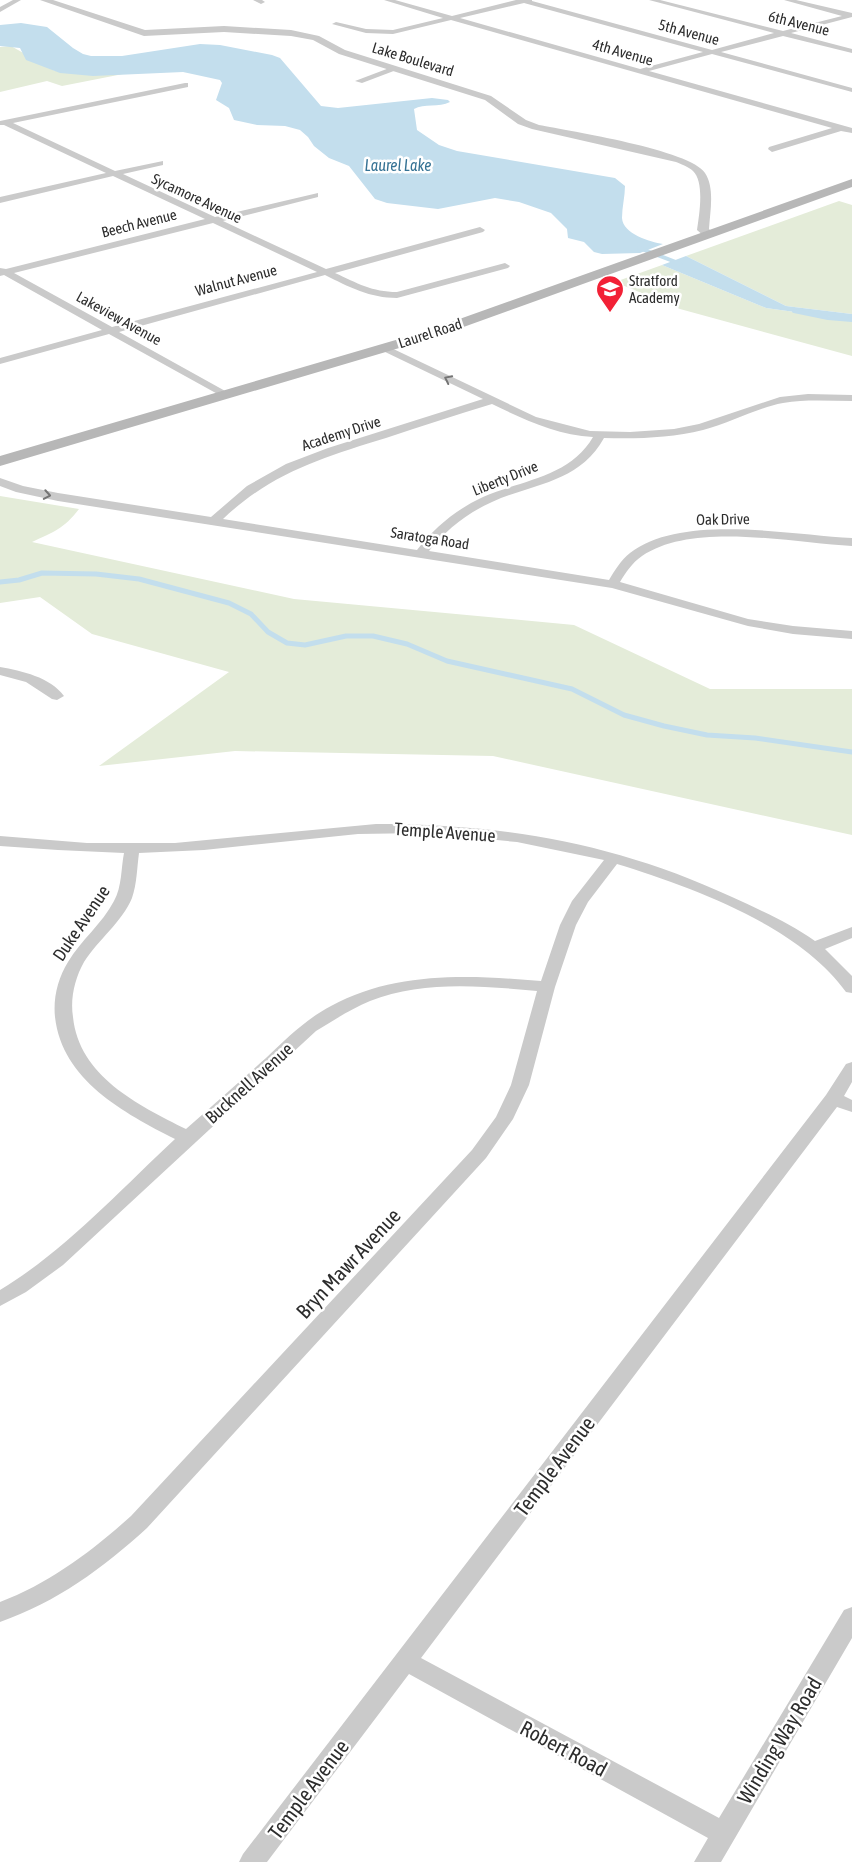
<svg xmlns="http://www.w3.org/2000/svg" width="852" height="1862" viewBox="0 0 852 1862" font-family="'Asap Condensed',sans-serif">
  <style>
    .green { fill: #e4ecd9 }
    .water { fill: #c3deed }
    .lines { fill: none; stroke-linecap: round; stroke-linejoin: round }
    .stream-far1 { stroke: #c3deed; stroke-width: 4 }
    .stream { stroke: #c3deed; stroke-width: 5 }
    .minor { fill: #cacaca; fill-rule: evenodd }
    .tertiary { fill: #cacaca; fill-rule: evenodd }
    .secondary { fill: #b7b7b7; fill-rule: evenodd }
    .oneway { stroke: #747474 }
    .labels { text-anchor: middle; dominant-baseline: central; stroke-width: 5; stroke-linejoin: round; paint-order: stroke }
    .far-street-label { font-size: 15px; fill: #2d2d2d; stroke: #fff }
    .far-poi-label { font-size: 15px; fill: #2d2d2d; stroke: #fff; text-anchor: start }
    .far-water-label { font-size: 16px; font-style: italic; fill: #357294; stroke: #fff }
    .street-label { font-size: 18px; fill: #2d2d2d; stroke: #fff }
    .near-street-label { font-size: 21px; fill: #2d2d2d; stroke: #fff }
  </style>
  <rect width="100%" height="100%" fill="#fff"/>
  <g class="green">
    <path d="M11,46L55,71L123,74L62,86L47,81L0,92V47Z"/>
    <path d="M839,201L852,205V314L786,306L686,256Z"/>
    <path d="M662,265L766,308L852,320V356L680,309L615,282Z"/>
    <path d="M0,496L79,509C64,529 53,532 32,542L294,599L574,625L710,689H852V835L493,756L235,751L99,766L229,672L92,634L40,597L0,603Z"/>
  </g>
  <g class="water">
    <path d="M21,23L47,27L73,48L83,54L91,56H122L200,44L220,45L272,55L280,58L321,106L338,108L432,98L448,100L450,102C439,108 424,103 414,109L417,130L439,145L457,151L615,178L625,186C625,196 622,207 622,218C623,234 650,242 663,244L640,253L602,254L594,252L584,242L568,238L567,229L551,213L519,202L495,198L438,209L387,203L375,199L349,166L329,158L314,146L308,137L300,130L285,126L257,125L234,120L229,108L216,100L222,83L220,80L183,72L93,76L60,73L26,60L20,48L0,46V25Z"/>
    <path d="M686,256L786,306L852,314V320L766,308L662,265Z"/>
  </g>
  <g class="lines">
    <g class="stream-far1">
      <path d="M639,248L681,264"/>
      <path d="M794,311L828,318L852,320"/>
    </g>
    <path class="stream" d="M0,582L19,580L42,573L96,574L139,579L229,603L251,614L268,632L287,643L305,645L346,636H373L407,644L447,661L572,689L624,715L664,726L707,735L755,738L852,752"/>
    <g class="minor">
      <path d="M13,0H21L0,12V7Z"/>
      <path d="M253,0H262L265,2L261,4Z"/>
      <path d="M384,0H395L452,16L516,0H532V1L712,50L774,33L649,0H660L783,31L842,16L784,0H796L852,13V17L791,33L852,49V53L783,36L721,52L852,88V92L712,54L649,71L852,128V133L841,131L772,152L768,149L769,147L832,128L451,20L393,34L366,33L332,24L336,22L366,29L393,30L443,18ZM524,3L703,52L640,69L460,18Z"/>
      <path d="M392,67L399,69L362,83L355,81Z"/>
      <path d="M185,83H188V87L13,123L115,171L163,161V165L123,174L215,217L318,193V197L223,221L326,269L480,227L485,230L483,232L335,273C357,283 372,292 397,292L505,263L510,266L508,268L397,298C370,298 349,287 325,275L119,332L227,392L228,394L223,397L109,334L0,364V358L102,330L4,275L0,276V268L6,269L205,219L113,176L0,203V197L106,173L4,125H0V121ZM213,223L317,272L112,327L14,273Z"/>
      <path d="M385,345L536,417L590,431L630,432L674,429L699,424L780,397L808,394L852,395V401C829,401 806,399 783,403C756,408 730,423 703,430C671,438 637,439 604,438C579,483 534,483 492,502C467,513 445,531 429,551L609,580C615,570 621,560 630,553C682,513 790,535 852,538V546C792,543 693,521 642,556C632,563 626,572 620,582L748,619L793,626L852,631V639L793,634L748,626L612,588L58,501L16,492L0,486V478L23,486L58,493L211,517L247,486L286,464L328,448L483,399L381,350L380,348ZM492,404C523,419 557,435 593,437C570,477 522,480 483,497C457,509 435,527 417,550L223,519C271,473 324,457 386,438C421,426 456,415 492,404Z"/>
      <path d="M0,667C22,671 50,677 64,696L57,700L52,699L26,682L0,675Z"/>
      <path d="M376,824C504,824 615,843 732,897C760,910 790,923 815,941L852,927V938L825,949L852,976V993L846,992C799,926 692,887 617,864L588,902L576,925L555,987L529,1085L513,1119L486,1158L147,1528C103,1568 57,1602 0,1622V1602C50,1583 92,1551 131,1516L472,1150L496,1117L511,1085L537,991C483,986 422,980 370,1001C351,1009 334,1020 316,1031L63,1265L26,1292L0,1306V1290C66,1250 119,1191 175,1139C124,1113 62,1080 55,1017C53,998 58,978 68,962C81,940 102,924 114,901C122,887 121,868 124,853L58,850L0,846V836L87,843H175ZM423,833L517,842L604,860L572,901L560,925L541,981C470,975 395,971 331,1006C306,1019 286,1039 266,1058C239,1082 213,1105 186,1129C138,1105 79,1076 73,1017C70,998 75,978 84,962C98,940 122,922 132,898C137,884 137,867 139,853L204,850L358,834Z"/>
      <path d="M852,1062V1082L844,1096L852,1100V1112L837,1107L421,1658L719,1818L844,1610L852,1607V1638L721,1862H694L708,1838L409,1674L267,1862H239L243,1854L826,1095L846,1064Z"/>
    </g>
    <path class="tertiary" d="M40,0H53L145,30L224,26L291,30L319,36L345,50L491,96L526,120L539,125C570,131 691,150 705,173C715,188 710,212 709,229L715,235L713,237H705L697,230C699,216 705,182 693,171C689,167 681,164 676,162L532,129L518,124L485,100L339,54L313,40L291,36L224,32L144,36Z"/>
    <path class="secondary" d="M852,179V187L433,338L0,466V456L423,332Z"/>
  </g>
  <defs><path id="oneway-chevron" d="M-2-3.5L2.5 0L-2 3.5" fill="none" stroke-width="1.6" stroke-linecap="round" stroke-linejoin="round" transform="scale(1.25)"/></defs>
  <g class="oneway">
    <use href="#oneway-chevron" transform="translate(448 379) rotate(-154)"/>
    <use href="#oneway-chevron" transform="translate(47 495) rotate(10)"/>
  </g>
  <defs>
    <g id="school-pin" transform="scale(1.4375)"><path d="M0 17L-7.5 6A9.5 9.5 0 1 1 7.5 6Z" fill="#f22136" stroke="#fff"/><path d="M0-5L7-2L0 1L-7-2ZM-4 1L0 2.5L4 1V4Q0 6-4 4Z" fill="#fff"/></g>
  </defs>
  <g fill-rule="evenodd">
    <use href="#school-pin" x="610" y="289"/>
  </g>
  <g class="labels">
    <g class="far-street-label">
      <text transform="translate(799 23) rotate(14)">6th Avenue</text>
      <text transform="translate(689 32) rotate(15)">5th Avenue</text>
      <text transform="translate(623 52) rotate(16)">4th Avenue</text>
      <text transform="translate(413 59) rotate(17)">Lake Boulevard</text>
      <text transform="translate(197 198) rotate(25)">Sycamore Avenue</text>
      <text transform="translate(139 223) rotate(-14)">Beech Avenue</text>
      <text transform="translate(236 280) rotate(-15)">Walnut Avenue</text>
      <text transform="translate(119 318) rotate(29)">Lakeview Avenue</text>
      <text transform="translate(430 333) rotate(-18)">Laurel Road</text>
      <text transform="translate(341 433) rotate(-18)">Academy Drive</text>
      <text transform="translate(505 478) rotate(-22)">Liberty Drive</text>
      <text transform="translate(723 519) rotate(-1)">Oak Drive</text>
      <text transform="translate(430 538) rotate(9)">Saratoga Road</text>
    </g>
    <g class="far-poi-label">
      <text x="629" y="280">Stratford<tspan x="629" dy="17">Academy</tspan></text>
    </g>
    <g class="far-water-label">
      <text x="398" y="165">Laurel Lake</text>
    </g>
    <g class="street-label">
      <text transform="translate(445 832) rotate(4)">Temple Avenue</text>
      <text transform="translate(81 923) rotate(-56)">Duke Avenue</text>
      <text transform="translate(249 1083) rotate(-42)">Bucknell Avenue</text>
    </g>
    <g class="near-street-label">
      <text transform="translate(348 1263) rotate(-47)">Bryn Mawr Avenue</text>
      <text transform="translate(554 1466) rotate(-53)">Temple Avenue</text>
      <text transform="translate(779 1740) rotate(-59)">Winding Way Road</text>
      <text transform="translate(564 1748) rotate(28)">Robert Road</text>
      <text transform="translate(308 1789) rotate(-53)">Temple Avenue</text>
    </g>
  </g>
</svg>
